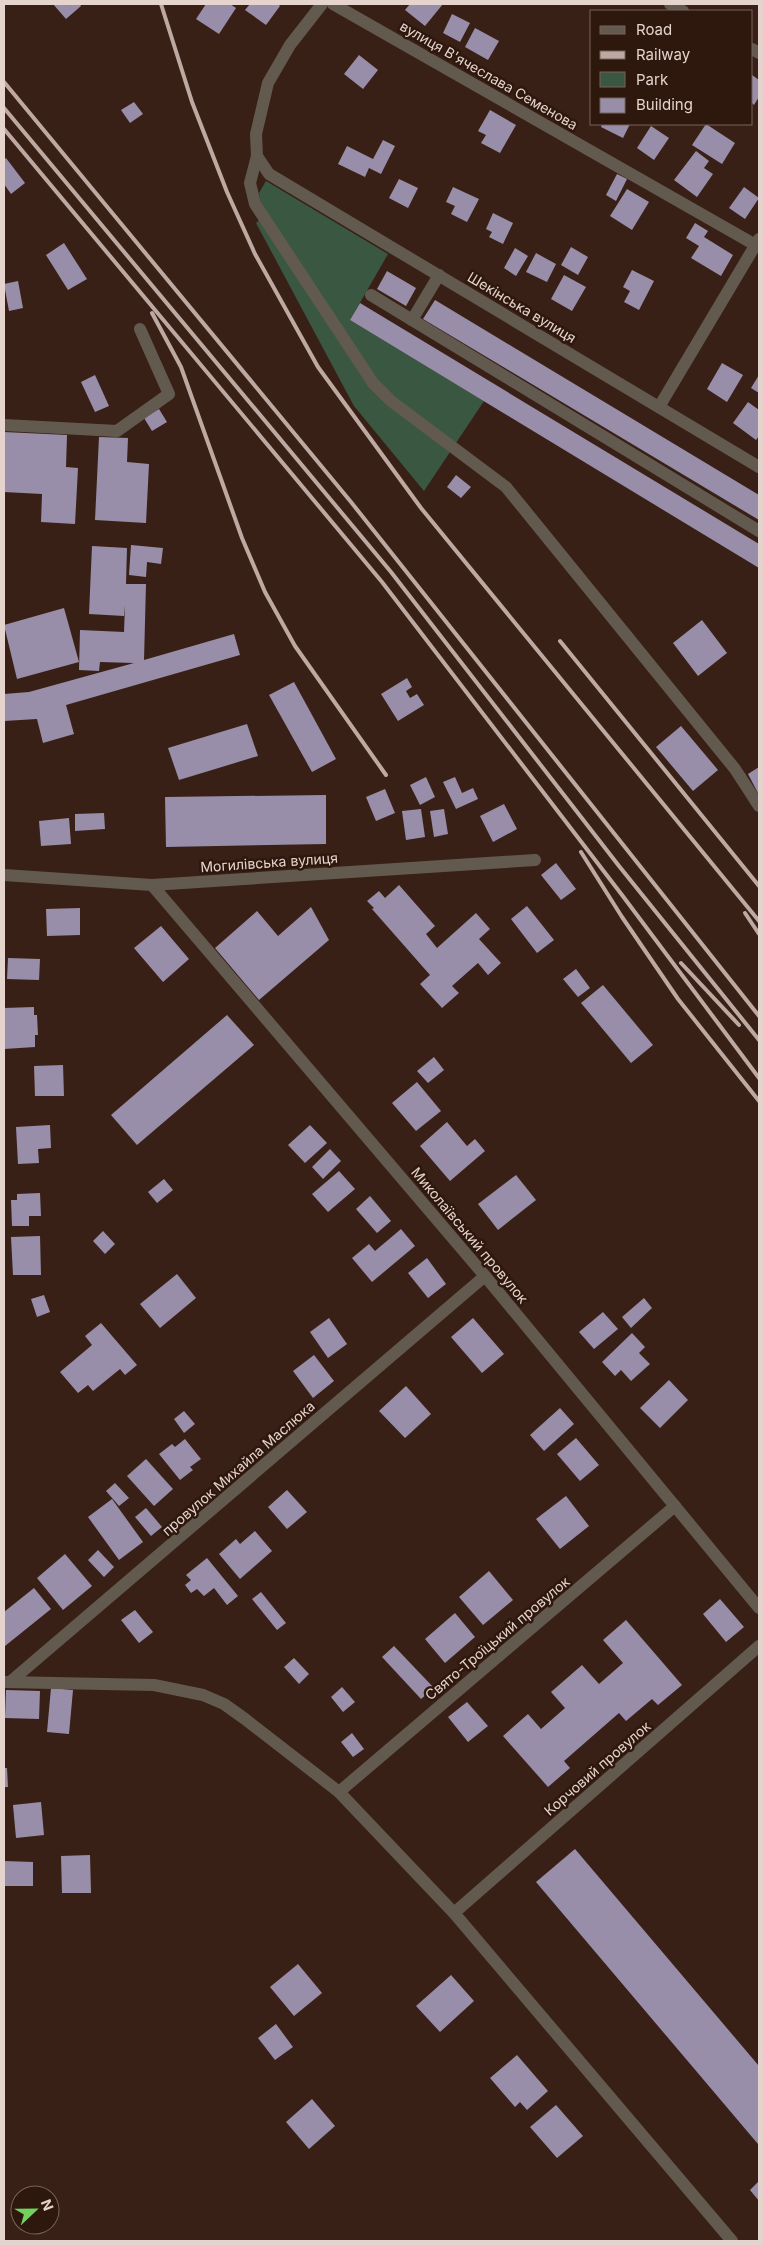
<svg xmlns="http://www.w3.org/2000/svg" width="763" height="2245" viewBox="0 0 763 2245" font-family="Inter,sans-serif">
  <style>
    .green { fill: #3a5741 }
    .building { fill: #998ea9 }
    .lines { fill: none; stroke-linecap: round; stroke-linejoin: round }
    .minor { stroke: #625a4f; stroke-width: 12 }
    .rail { stroke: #bda9a2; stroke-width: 4 }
    .labels { text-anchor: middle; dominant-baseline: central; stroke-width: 5; stroke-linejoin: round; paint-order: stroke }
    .street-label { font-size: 14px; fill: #e5d3cd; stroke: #2e170d }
  </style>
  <rect width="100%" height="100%" fill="#392016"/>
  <path class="green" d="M266,181L388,254L350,320L484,401L424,491L354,406L256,223L263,217L259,193Z"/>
  <g class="building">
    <path d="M53,4H80L81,6L66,19Z"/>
    <path d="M206,4H230L236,8L219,34L196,19Z"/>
    <path d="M250,4H278L280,6L266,25L245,10Z"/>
    <path d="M410,4H443L425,26L405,10Z"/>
    <path d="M452,14L470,23L460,42L443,33Z"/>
    <path d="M475,28L499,41L488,60L465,47Z"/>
    <path d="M359,55L378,70L363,89L344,74Z"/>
    <path d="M752,75L759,80V97L754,105L752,103Z"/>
    <path d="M134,102L143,114L130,123L121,110Z"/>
    <path d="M490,110L516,125L500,153L481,143L486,135L478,131Z"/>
    <path d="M602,124H630L623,138L601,127Z"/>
    <path d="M706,124L735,143L722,164L692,145Z"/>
    <path d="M651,126L669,138L654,160L637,148Z"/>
    <path d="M383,140L395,146L381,174L369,168L365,177L338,164L347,146L373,159Z"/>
    <path d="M696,151L709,161L704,168L713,174L697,197L674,180Z"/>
    <path d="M6,158L25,183L11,194L4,184V160Z"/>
    <path d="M617,174L627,179L616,201L606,195Z"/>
    <path d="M399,179L418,188L408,208L389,198Z"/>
    <path d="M453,187L479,199L467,222L451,214L455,206L446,202Z"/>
    <path d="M744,187L759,198L745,219L729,208Z"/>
    <path d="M627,189L649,202L632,230L610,216Z"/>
    <path d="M493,213L513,223L503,244L489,237L492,232L486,229Z"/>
    <path d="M695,223L708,231L704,237L733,255L721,276L691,258L699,246L686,238Z"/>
    <path d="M64,243L87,279L68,290L46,255Z"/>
    <path d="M571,247L588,257L578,275L561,265Z"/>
    <path d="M515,248L528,256L516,276L504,268Z"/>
    <path d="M536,253L556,264L547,282L526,272Z"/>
    <path d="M632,270L654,281L639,310L624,302L630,291L623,287Z"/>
    <path d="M387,271L416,288L406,306L377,289Z"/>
    <path d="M564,275L586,287L572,311L551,299Z"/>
    <path d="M18,281L23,308L9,311L4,284Z"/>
    <path d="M435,300L759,495V520L423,319Z"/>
    <path d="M360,303L759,544V568L350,320Z"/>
    <path d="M722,363L743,375L727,402L707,389Z"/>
    <path d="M95,375L109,406L95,412L81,382Z"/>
    <path d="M759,375V393L751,388Z"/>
    <path d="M748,402L759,410V436L756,440L733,423Z"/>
    <path d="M159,409L167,422L152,431L144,418Z"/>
    <path d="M4,432L67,435L66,467L78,468L75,524L41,522L42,494L4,492Z"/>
    <path d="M99,437L128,438L127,462L149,464L146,523L95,520Z"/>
    <path d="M456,475L471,487L461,498L447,487Z"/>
    <path d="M131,545L163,548L161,564L147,562L146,577L129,575Z"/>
    <path d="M92,546L127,548L126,584H146L144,660L234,634L240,655L66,705L74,734L43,743L37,719L4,721V694L29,692L134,663L100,662L99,671L79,670L80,630L124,632L125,605L124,616L89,614Z"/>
    <path d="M64,608L79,662L17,679L4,625Z"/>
    <path d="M702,620L727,653L698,676L673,643Z"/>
    <path d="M407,678L412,687L406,691L410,698L417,694L424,705L398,721L381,694Z"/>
    <path d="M294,682L336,759L312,772L269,695Z"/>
    <path d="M247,724L258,756L179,780L168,748Z"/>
    <path d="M681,726L718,770L693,791L656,747Z"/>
    <path d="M759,767V795L748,774Z"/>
    <path d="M426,777L435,797L420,805L410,785Z"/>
    <path d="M455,777L462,793L473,788L478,799L456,809L443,782Z"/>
    <path d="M385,789L395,813L376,821L366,797Z"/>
    <path d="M326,795V844L166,847L165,797Z"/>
    <path d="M504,804L517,829L493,842L480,816Z"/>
    <path d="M421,809L425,837L406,840L402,811Z"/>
    <path d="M444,809L448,834L434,837L430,811Z"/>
    <path d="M104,813L105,829L75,831V814Z"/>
    <path d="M69,818L71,844L41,846L39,821Z"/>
    <path d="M556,863L576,889L561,900L541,875Z"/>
    <path d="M399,885L435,926L426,934L437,948L476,913L490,929L479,939L501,963L488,975L478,963L452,986L459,993L442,1008L420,984L430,975L372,909L374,908L367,901L379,891L385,898Z"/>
    <path d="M527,906L554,940L537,953L511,919Z"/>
    <path d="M311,907L329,940L259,1000L215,948L257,911L278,936Z"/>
    <path d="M80,908V935L47,936L46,909Z"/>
    <path d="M161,926L189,959L163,982L134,948Z"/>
    <path d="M8,958L40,959L39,980L7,979Z"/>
    <path d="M576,969L590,988L578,997L563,979Z"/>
    <path d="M603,985L653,1045L631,1063L581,1003Z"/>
    <path d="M34,1007V1015H37L38,1035H35V1047L4,1049V1008Z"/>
    <path d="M227,1015L254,1045L137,1145L111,1115Z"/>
    <path d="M434,1057L444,1070L428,1083L417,1071Z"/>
    <path d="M63,1065L64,1096H35L34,1066Z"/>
    <path d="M417,1082L441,1111L416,1131L392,1103Z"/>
    <path d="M447,1122L467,1146L475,1139L485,1151L450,1181L420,1146Z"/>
    <path d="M50,1125L51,1148L38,1149L39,1163L18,1164L16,1127Z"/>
    <path d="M310,1125L327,1143L305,1163L288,1145Z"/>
    <path d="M330,1149L341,1161L323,1179L312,1167Z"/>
    <path d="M339,1171L355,1189L328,1212L312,1194Z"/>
    <path d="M516,1175L536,1200L498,1230L478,1204Z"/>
    <path d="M164,1179L173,1190L157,1203L148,1192Z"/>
    <path d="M40,1193L41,1216H29V1226H12L11,1200H17V1194Z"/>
    <path d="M370,1196L391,1221L377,1233L356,1209Z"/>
    <path d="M401,1229L415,1246L372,1282L352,1258L369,1244L375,1251Z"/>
    <path d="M103,1231L115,1244L105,1254L93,1241Z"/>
    <path d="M40,1236L41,1275H13L11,1237Z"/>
    <path d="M427,1258L446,1284L428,1298L408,1273Z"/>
    <path d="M177,1274L196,1298L160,1328L140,1304Z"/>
    <path d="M44,1295L50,1312L37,1317L31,1299Z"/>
    <path d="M644,1298L652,1308L631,1328L622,1317Z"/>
    <path d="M603,1312L618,1329L594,1349L579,1332Z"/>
    <path d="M329,1318L347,1344L328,1358L310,1332Z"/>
    <path d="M473,1318L504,1354L482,1373L451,1337Z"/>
    <path d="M101,1323L137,1365L125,1375L120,1369L93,1391L88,1385L78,1393L60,1372L92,1345L85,1336Z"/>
    <path d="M632,1333L645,1347L639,1353L650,1364L631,1381L621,1370L615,1376L602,1362Z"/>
    <path d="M314,1355L334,1381L313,1398L293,1371Z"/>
    <path d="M669,1380L688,1400L660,1428L640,1408Z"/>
    <path d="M406,1386L431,1414L405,1438L379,1411Z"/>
    <path d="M560,1408L574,1424L544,1451L530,1435Z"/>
    <path d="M184,1411L195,1424L184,1433L174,1419Z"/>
    <path d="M576,1438L599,1465L580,1481L557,1454Z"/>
    <path d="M185,1439L201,1459L190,1467L193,1470L180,1480L159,1454L172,1444L175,1447Z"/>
    <path d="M146,1459L173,1489L154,1506L127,1476Z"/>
    <path d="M115,1483L129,1498L119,1506L106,1491Z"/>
    <path d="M287,1490L307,1512L287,1529L268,1507Z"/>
    <path d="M566,1496L589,1526L560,1549L536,1519Z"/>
    <path d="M112,1499L143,1542L119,1560L88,1517Z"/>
    <path d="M146,1508L162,1527L151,1536L135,1517Z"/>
    <path d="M255,1531L272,1551L240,1579L219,1554L236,1539L240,1544Z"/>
    <path d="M98,1550L114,1567L104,1577L88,1560Z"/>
    <path d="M65,1554L92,1586L63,1610L37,1578Z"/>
    <path d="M207,1558L238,1596L227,1605L214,1588L204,1596L197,1589L191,1593L185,1585L191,1580L186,1575Z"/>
    <path d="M489,1571L513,1600L483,1625L459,1597Z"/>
    <path d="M34,1588L51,1609L5,1646L4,1612Z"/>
    <path d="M261,1592L286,1623L277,1630L252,1599Z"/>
    <path d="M720,1599L744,1627L726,1642L703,1614Z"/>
    <path d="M135,1610L153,1632L139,1643L121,1620Z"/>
    <path d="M455,1613L475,1637L445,1663L425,1639Z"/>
    <path d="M626,1620L682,1685L658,1705L652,1699L626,1721L619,1713L564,1761L570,1768L548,1787L503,1736L528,1714L541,1729L565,1708L551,1692L582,1665L599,1684L623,1663L603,1640Z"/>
    <path d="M394,1646L434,1688L421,1699L382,1657Z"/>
    <path d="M294,1658L309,1674L299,1684L284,1667Z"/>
    <path d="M342,1687L355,1702L343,1712L331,1697Z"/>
    <path d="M51,1688L73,1690L69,1734L47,1732Z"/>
    <path d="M6,1690L40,1691L39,1719L5,1718Z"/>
    <path d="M467,1702L488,1726L468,1742L448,1717Z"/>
    <path d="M352,1733L364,1749L353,1757L341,1742Z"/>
    <path d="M4,1768H7L8,1787H4Z"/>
    <path d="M41,1802L44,1835L16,1838L13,1805Z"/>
    <path d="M575,1849L759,2066L758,2144L536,1882Z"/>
    <path d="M90,1855L91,1893H62L61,1856Z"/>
    <path d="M4,1861L33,1862V1886H4Z"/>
    <path d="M298,1964L322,1993L294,2016L270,1987Z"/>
    <path d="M451,1975L474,2001L440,2032L416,2006Z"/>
    <path d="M276,2024L293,2047L275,2060L258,2038Z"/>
    <path d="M517,2055L548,2091L527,2110L520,2102L515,2107L490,2078Z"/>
    <path d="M312,2099L335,2126L309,2149L286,2122Z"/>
    <path d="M556,2105L583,2136L557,2158L530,2127Z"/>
    <path d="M759,2181V2201L750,2190Z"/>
  </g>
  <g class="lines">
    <g class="minor">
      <path d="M322,4L290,45L268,83L256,134L257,156L269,174L759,467"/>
      <path d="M333,4L759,247"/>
      <path d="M670,4L683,11"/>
      <path d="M752,49L759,53"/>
      <path d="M257,156L250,183L255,204L373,383L391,401L506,487L735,769L759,806"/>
      <path d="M371,295L759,531"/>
      <path d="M412,320L439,275"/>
      <path d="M659,407L759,239"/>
      <path d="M4,425L117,431L169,394L140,329"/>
      <path d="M4,875L152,885L535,860"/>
      <path d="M152,885L485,1276L759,1608"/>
      <path d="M4,1682L154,1685L203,1695L224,1704L245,1719L339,1792L454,1913L732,2241"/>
      <path d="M10,1682L485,1276"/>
      <path d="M339,1792L675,1506"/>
      <path d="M454,1913L759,1646"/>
    </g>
    <g class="rail">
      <path d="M161,4L192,102L227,192L255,254L318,367L421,508L759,921"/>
      <path d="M4,82L351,502L759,1016"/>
      <path d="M4,108L391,572L619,866L759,1040"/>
      <path d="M4,129L382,582L622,895L759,1078"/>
      <path d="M152,313L181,367L242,538L265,592L295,646L386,775"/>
      <path d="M560,641L759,886"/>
      <path d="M581,852L622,917L678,999L759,1101"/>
      <path d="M745,913L759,934"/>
      <path d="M681,963L739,1025"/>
    </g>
  </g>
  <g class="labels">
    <g class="street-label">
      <text transform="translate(489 75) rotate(30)">вулиця В'ячеслава Семенова</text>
      <text transform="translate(522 307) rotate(31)">Шекінська вулиця</text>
      <text transform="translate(269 862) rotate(-4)">Могилівська вулиця</text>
      <text transform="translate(470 1235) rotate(50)">Миколаївський провулок</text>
      <text transform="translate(238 1468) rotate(-41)">провулок Михайла Маслюка</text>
      <text transform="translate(497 1638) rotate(-40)">Свято-Троїцький провулок</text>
      <text transform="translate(597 1768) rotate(-41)">Корчовий провулок</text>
    </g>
  </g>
  <rect width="763" height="2245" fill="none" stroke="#e5d3cd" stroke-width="10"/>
  <rect x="590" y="10" width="162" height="115" fill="#2e170d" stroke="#77625a"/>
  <rect x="600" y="26" width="25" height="8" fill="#625a4f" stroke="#77625a"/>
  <text x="636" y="35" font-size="15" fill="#e5d3cd">Road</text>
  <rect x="600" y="51" width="25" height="8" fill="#bda9a2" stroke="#77625a"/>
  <text x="636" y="60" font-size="15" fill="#e5d3cd">Railway</text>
  <rect x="600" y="72" width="25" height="15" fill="#3a5741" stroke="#77625a"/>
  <text x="636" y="85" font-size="15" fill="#e5d3cd">Park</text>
  <rect x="600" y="98" width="25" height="15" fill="#998ea9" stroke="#77625a"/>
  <text x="636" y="110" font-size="15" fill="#e5d3cd">Building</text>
  <g transform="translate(35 2210) rotate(68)"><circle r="24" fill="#2e170d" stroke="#77625a"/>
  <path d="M0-4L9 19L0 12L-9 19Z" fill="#72d25d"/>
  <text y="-8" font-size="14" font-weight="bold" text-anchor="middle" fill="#e5d3cd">N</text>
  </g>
</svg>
